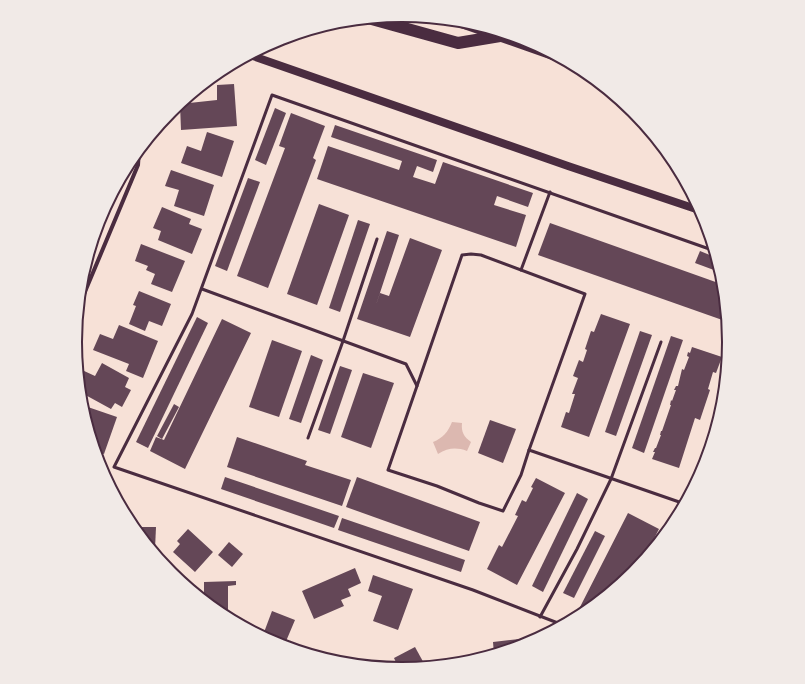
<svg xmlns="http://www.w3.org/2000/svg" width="805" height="684" viewBox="0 0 805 684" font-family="'Fira Sans',sans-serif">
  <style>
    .water { fill: #dcb8b0 }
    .building { fill: #644757 }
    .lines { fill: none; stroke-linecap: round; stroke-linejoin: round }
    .service { stroke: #4a2c40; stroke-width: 3 }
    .minor { stroke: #4a2c40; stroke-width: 4 }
    .secondary { stroke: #4a2c40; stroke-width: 8 }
    .motorway { stroke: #4a2c40; stroke-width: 12 }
    .rim { fill: none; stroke: #4a2c40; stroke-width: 2 }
  </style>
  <rect width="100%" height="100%" fill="#f7e1d7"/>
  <path class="water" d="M452,422L462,423C461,432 464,437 471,442L467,451C456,447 448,448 438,454L433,442C443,438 448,432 452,422Z"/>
  <g class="building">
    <path d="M234,84L237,126L181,130L180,104L217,100V85Z"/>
    <path d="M275,108L286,113L266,165L255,160Z"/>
    <path d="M291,113L325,126L313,158L316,160L268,288L237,276L285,148L279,146Z"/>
    <path d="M335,125L437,160L433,172L417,166L413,177L435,184L443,162L533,193L528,207L497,196L494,205L526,215L516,247L317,179L328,146L399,170L402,161L331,137Z"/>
    <path d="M207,132L234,141L222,177L181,163L187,146L201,151Z"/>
    <path d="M171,170L214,185L204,216L174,206L179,190L165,186Z"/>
    <path d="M248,178L260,182L227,271L215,266Z"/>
    <path d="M319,204L349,215L317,305L287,294Z"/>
    <path d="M162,207L191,219L189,224L202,229L192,254L158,240L161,231L153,228Z"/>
    <path d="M358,220L370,224L340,312L329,308Z"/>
    <path d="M550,223L724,285L728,322L538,255Z"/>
    <path d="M387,231L399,235L376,305L380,293L389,296L410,238L442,250L410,337L357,319Z"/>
    <path d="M141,244L185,261L172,292L151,284L155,274L146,270L148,266L135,261Z"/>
    <path d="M700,251L717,258L722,273L695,263Z"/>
    <path d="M139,291L171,304L162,326L149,321L145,331L129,324L136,306L133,305Z"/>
    <path d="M601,314L630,324L589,437L561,427L566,412L569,413L575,394H572L578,378L573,376L579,360L583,362L587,350L585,349L591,331L594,332Z"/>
    <path d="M197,317L208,323L148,448L136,442Z"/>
    <path d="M222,319L251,333L185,469L150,451L156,437L164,440Z"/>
    <path d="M119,325L158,341L143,378L126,371L129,364L93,350L100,334L113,339Z"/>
    <path d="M640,331L652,335L616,436L605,432Z"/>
    <path d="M671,336L683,340L644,453L632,448Z"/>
    <path d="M272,340L302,351L279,417L249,407Z"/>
    <path d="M692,347L722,357L716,373L713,372L708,389L710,390L700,420L695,418L679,468L652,459L655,452H653L655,448H656L661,435H660L661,431H662L671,405H670L671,400L672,401L676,390H674L676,386H678L682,369L684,370L689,357L687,356L688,352L690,353Z"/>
    <path d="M311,355L323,360L301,423L289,419Z"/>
    <path d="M102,363L129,378L125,387L131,390L122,407L115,403L111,409L80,392L79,375L82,370L95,376Z"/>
    <path d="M340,366L352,370L330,434L318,430Z"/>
    <path d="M363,373L394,383L371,448L341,437Z"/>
    <path d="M174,404L179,407L162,439L157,436Z"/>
    <path d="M82,405L117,417L104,454L96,452Z"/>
    <path d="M490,420L516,429L503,463L478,453Z"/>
    <path d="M237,437L307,461L305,465L351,480L342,506L227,467Z"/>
    <path d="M225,477L339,516L334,528L221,489Z"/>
    <path d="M357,477L480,522L469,551L346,507Z"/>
    <path d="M536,478L565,493L517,585L487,569L499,545L502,547L518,516L515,515L522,500L526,502L533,488L531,487Z"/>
    <path d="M577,493L588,499L543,592L532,586Z"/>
    <path d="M628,513L659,529L648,550L646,549L645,552L644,551L631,576L588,611L580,607Z"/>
    <path d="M342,518L465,560L461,572L338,530Z"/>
    <path d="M133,527H156L155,549L151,548Z"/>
    <path d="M188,529L213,552L195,572L173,552L180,544L177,541Z"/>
    <path d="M595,531L605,536L574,598L563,593Z"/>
    <path d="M229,542L243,554L232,567L218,555Z"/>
    <path d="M355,568L361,583L348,589L351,596L341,600L344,606L314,619L302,591Z"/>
    <path d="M373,575L413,589L398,630L373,621L382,596L368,591Z"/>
    <path d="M236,581V585L228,586V615L221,614L204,600V582Z"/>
    <path d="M272,611L295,620L284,646L277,644L258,634V633L263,635Z"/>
    <path d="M528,638L527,644L494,654L493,642Z"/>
    <path d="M415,647L426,667L399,669L394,658Z"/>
  </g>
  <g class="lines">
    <g class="service">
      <path d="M521,270L550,192"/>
      <path d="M202,289L406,364L417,386L388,470L437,486L479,503L503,511L521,475L529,450"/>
      <path d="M417,386L462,255L471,254L481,255L585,294L529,450L685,504"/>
      <path d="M308,438L343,341L377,239"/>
      <path d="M540,617L577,549L611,479L661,342"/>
      <path d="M563,625L473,590L114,467L192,314L272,95L715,251"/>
    </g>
    <path class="minor" d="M79,306L138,165L139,150"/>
    <path class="secondary" d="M250,55L568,166L702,211"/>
    <g class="motorway">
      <path d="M368,18L458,43L500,36"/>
      <path d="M456,20L556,55"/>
    </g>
  </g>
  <path d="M0 0H805V684H0ZM82 342a320 320 0 1 1 640 0a320 320 0 1 1-640 0Z" fill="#f1eae7" fill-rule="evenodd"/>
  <path class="rim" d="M82 342a320 320 0 1 1 640 0a320 320 0 1 1-640 0Z"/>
</svg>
